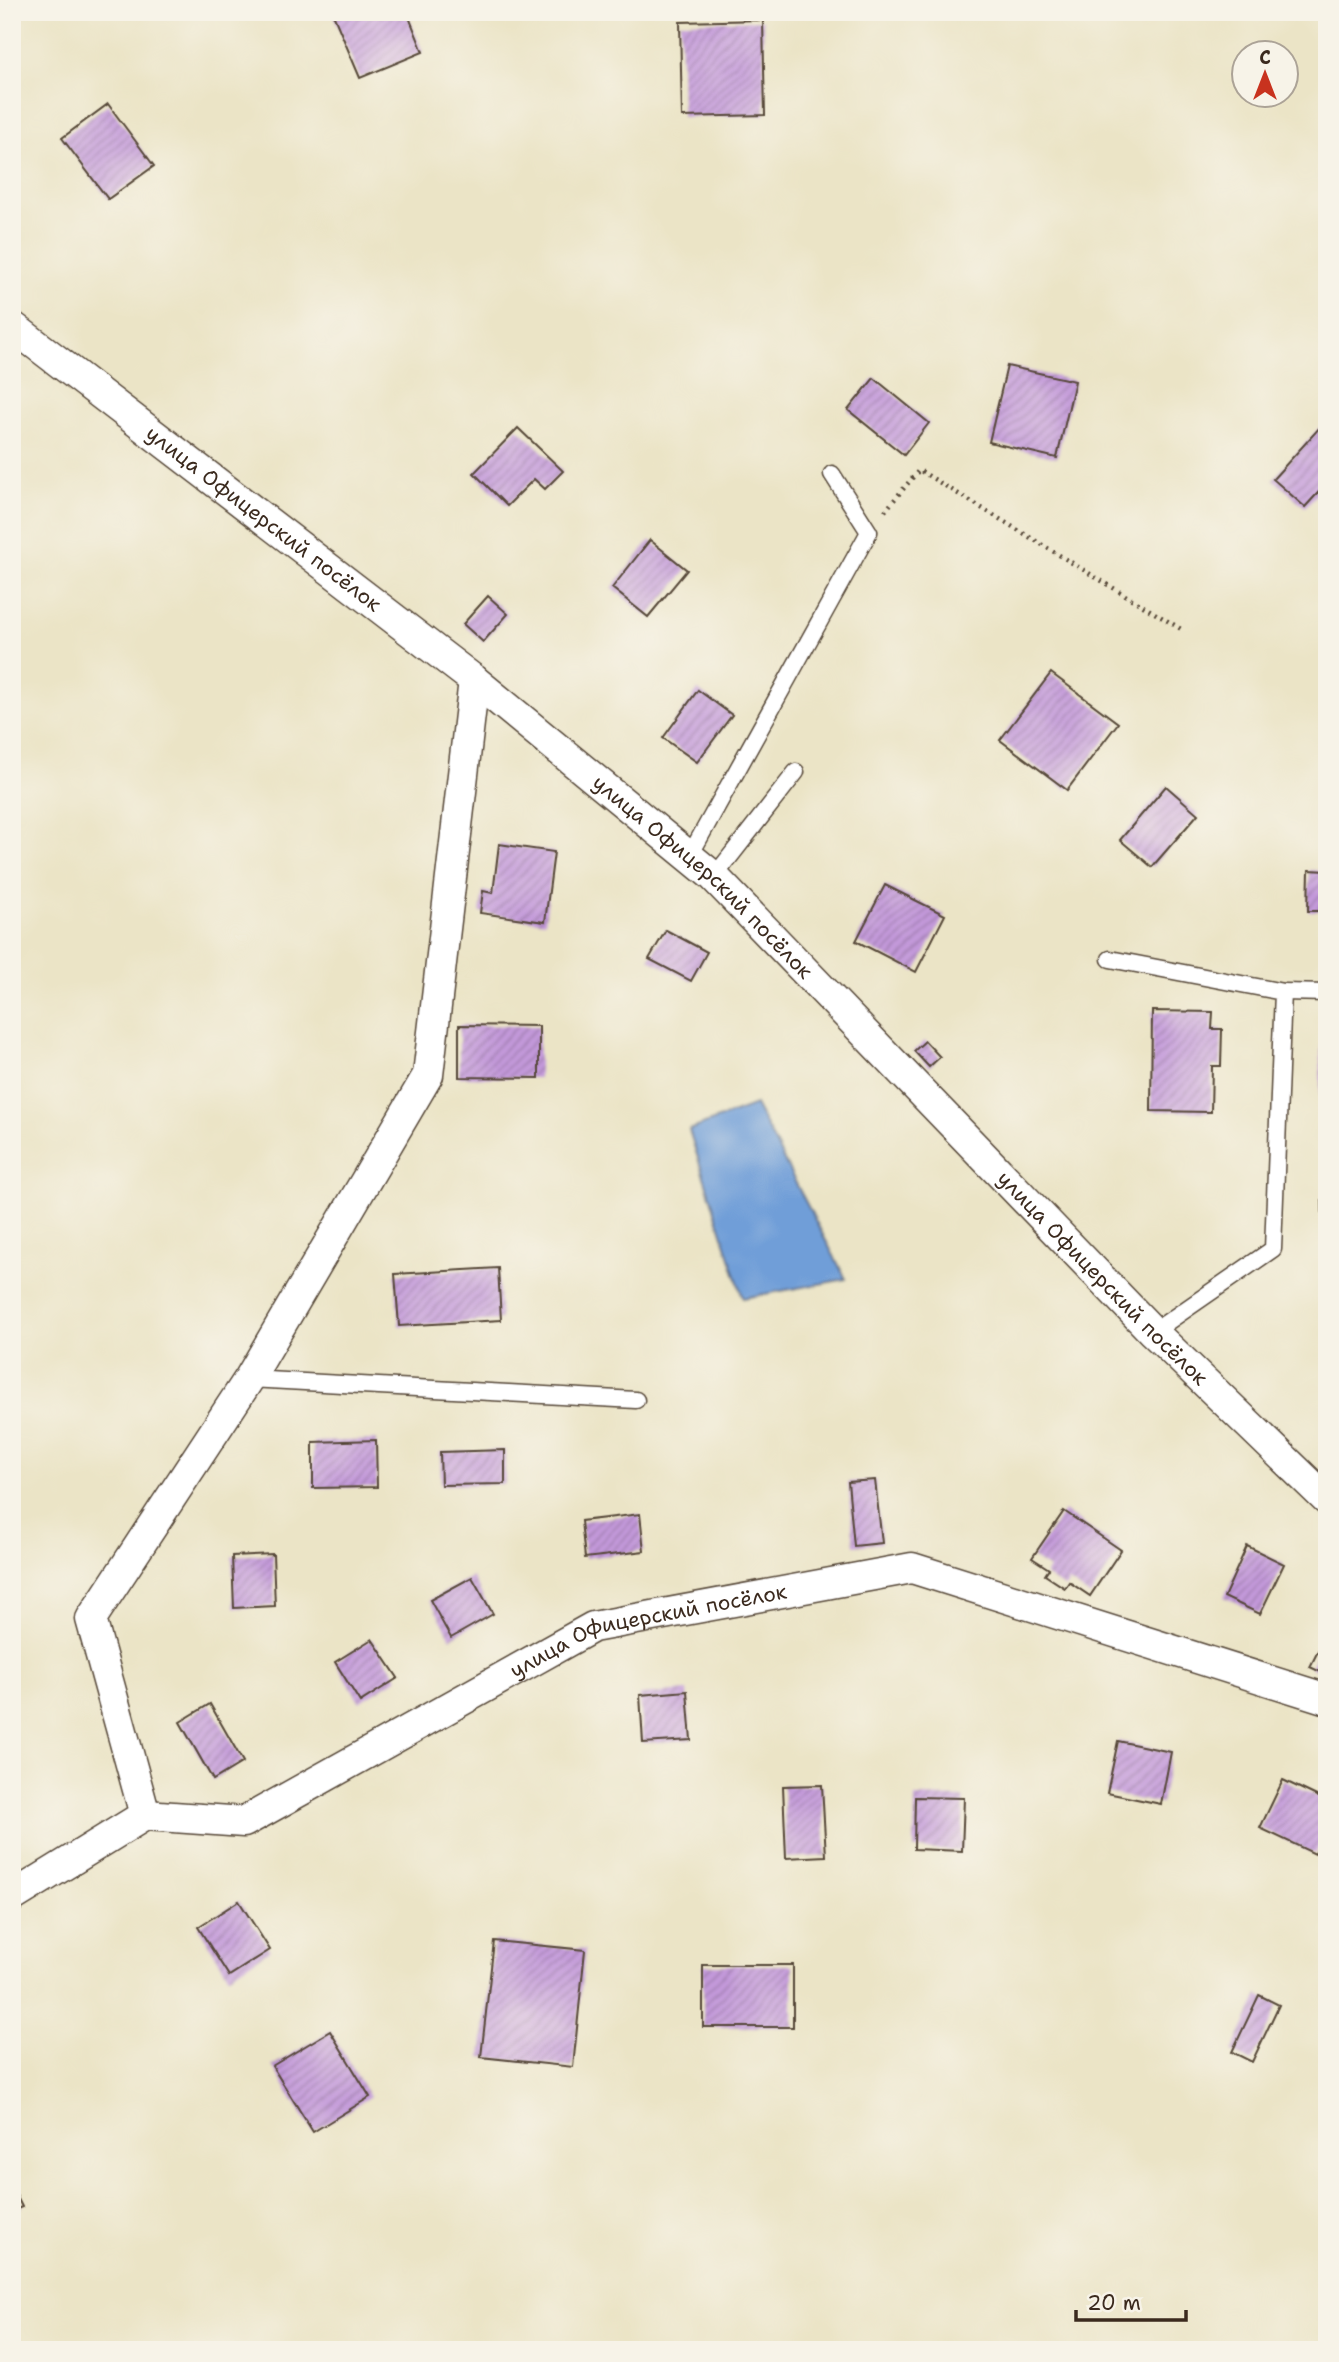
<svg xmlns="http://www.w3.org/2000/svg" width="1339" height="2362" viewBox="0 0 1339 2362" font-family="'Shantell Sans',sans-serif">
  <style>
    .water { fill: #6f9ed8; stroke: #55647b; stroke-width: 2 }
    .building { fill: url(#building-hatch) }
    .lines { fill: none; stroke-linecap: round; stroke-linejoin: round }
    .lane-casing { stroke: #554637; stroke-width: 19 }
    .street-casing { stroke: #554637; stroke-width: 33 }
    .path { stroke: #554637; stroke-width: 4.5; stroke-dasharray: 2 5; stroke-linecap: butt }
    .lane { stroke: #fff; stroke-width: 16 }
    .street { stroke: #fff; stroke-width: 30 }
    .labels { text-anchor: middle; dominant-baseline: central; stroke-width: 5; stroke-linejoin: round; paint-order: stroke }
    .street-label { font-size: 21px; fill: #3b2a1e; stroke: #f7f3e8 }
  </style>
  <defs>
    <pattern id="building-hatch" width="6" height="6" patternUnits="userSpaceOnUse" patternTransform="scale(1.75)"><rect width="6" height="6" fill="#c399da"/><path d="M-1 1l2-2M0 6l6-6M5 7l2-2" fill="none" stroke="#a07db0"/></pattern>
  </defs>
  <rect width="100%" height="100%" fill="#f7f3e8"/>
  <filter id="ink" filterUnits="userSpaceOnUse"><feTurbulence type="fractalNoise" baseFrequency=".0143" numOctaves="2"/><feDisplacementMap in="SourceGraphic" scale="14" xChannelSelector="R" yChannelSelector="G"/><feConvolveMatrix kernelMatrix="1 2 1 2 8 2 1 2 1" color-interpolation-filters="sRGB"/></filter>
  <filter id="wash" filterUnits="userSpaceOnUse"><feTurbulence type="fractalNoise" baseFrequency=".00686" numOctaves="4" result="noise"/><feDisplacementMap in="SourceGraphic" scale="28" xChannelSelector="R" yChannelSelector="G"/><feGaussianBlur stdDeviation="1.57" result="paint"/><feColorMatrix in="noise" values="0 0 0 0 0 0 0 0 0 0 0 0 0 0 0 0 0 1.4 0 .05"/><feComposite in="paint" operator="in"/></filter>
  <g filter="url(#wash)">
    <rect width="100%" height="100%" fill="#ebe4c6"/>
    <path class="water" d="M755,1105L846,1279L743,1298L689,1130Z"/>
    <g id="blocks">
      <g class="building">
        <path d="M332,12H407L423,52L360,78Z"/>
        <path d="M763,20L765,115L682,117L680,22Z"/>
        <path d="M108,104L154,166L108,199L62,138Z"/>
        <path d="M1007,366L1075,381L1057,458L989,442Z"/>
        <path d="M874,378L929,423L904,455L848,410Z"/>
        <path d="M1321,426L1327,430V483L1305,507L1273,479Z"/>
        <path d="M518,428L563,471L545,489L534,479L507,506L474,473Z"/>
        <path d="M650,540L687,570L648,617L612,588Z"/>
        <path d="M488,596L508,614L483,642L463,624Z"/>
        <path d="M1051,673L1118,723L1067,790L1000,740Z"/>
        <path d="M698,690L732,715L697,762L663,738Z"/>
        <path d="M1166,786L1198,814L1152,867L1120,840Z"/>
        <path d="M499,844L554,852L545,922L480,913L483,891L493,893Z"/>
        <path d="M1309,870L1327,871V911H1308Z"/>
        <path d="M885,885L945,915L916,972L856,941Z"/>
        <path d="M666,930L707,952L691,981L649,959Z"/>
        <path d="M1152,1011L1213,1012L1212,1029H1222L1221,1066H1212L1211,1112L1151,1111Z"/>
        <path d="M459,1025L539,1026V1078L459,1077Z"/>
        <path d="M1321,1036H1327V1106H1320Z"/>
        <path d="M925,1041L940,1057L929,1067L914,1051Z"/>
        <path d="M1322,1200H1327V1238H1323Z"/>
        <path d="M498,1268L501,1320L399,1326L395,1274Z"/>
        <path d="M376,1440L377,1487L313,1488V1442Z"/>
        <path d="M505,1450V1484L441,1485L440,1452Z"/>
        <path d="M875,1480L882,1543L854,1546L848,1482Z"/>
        <path d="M1064,1511L1121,1550L1090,1596L1069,1582L1065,1588L1045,1575L1049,1569L1032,1558Z"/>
        <path d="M640,1514L644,1551L585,1558L581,1521Z"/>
        <path d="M1247,1546L1284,1564L1260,1614L1224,1597Z"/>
        <path d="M273,1554L275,1606L234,1608L232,1556Z"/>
        <path d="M472,1577L493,1614L451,1638L430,1600Z"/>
        <path d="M1327,1633V1675L1310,1667Z"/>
        <path d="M372,1639L398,1678L360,1702L335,1662Z"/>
        <path d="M687,1691L691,1740L643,1743L640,1695Z"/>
        <path d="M210,1704L243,1762L213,1780L180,1722Z"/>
        <path d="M1118,1741L1171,1752L1161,1804L1107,1793Z"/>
        <path d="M1283,1780L1327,1801V1830L1315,1854L1260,1828Z"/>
        <path d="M822,1785L826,1856L786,1858L783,1786Z"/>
        <path d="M915,1797L964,1798L962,1851L914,1849Z"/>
        <path d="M239,1901L270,1950L229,1976L198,1927Z"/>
        <path d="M494,1941L585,1950L573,2067L481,2057Z"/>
        <rect x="703" y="1965" width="90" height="62"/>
        <path d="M1259,1995L1279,2005L1252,2062L1232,2052Z"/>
        <path d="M330,2031L370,2097L313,2132L272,2066Z"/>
        <path d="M12,2187L22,2207L12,2211Z"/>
      </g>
    </g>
  </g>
  <g filter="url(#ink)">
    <use href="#blocks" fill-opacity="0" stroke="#554637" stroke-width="2"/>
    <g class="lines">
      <g class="lane-casing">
        <g id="lane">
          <path d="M689,857L869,532L832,474"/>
          <path d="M714,877L796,772"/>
          <path d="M1110,959L1283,992L1273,1249L1153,1332"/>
          <path d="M1283,992L1327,993"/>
          <path d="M249,1379L636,1400"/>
        </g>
      </g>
      <g class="street-casing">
        <g id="street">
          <path id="s1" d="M12,326L474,680L714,877L1153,1332L1327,1500"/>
          <path d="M145,1815L91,1619L249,1379L428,1075L474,680"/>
          <path id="s2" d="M12,1897L145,1815L244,1822L593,1627L912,1568L1327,1699"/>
        </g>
      </g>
      <path class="path" d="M885,511L919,470L1181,629"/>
      <use href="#lane" class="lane"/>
      <use href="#street" class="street"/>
    </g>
  </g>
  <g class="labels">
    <g class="street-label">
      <text stroke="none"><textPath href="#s1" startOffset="317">улица Офицерский посёлок</textPath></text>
      <text stroke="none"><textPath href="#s1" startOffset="884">улица Офицерский посёлок</textPath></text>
      <text stroke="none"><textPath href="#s1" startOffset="1451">улица Офицерский посёлок</textPath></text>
      <text stroke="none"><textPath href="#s2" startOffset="707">улица Офицерский посёлок</textPath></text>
    </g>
  </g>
  <rect width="1339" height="2362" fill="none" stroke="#f7f3e8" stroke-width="42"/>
  <g transform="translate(1265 74)"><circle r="33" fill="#f7f3e8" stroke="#aca397" stroke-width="2"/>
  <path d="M0-5L12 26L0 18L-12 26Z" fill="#c8321e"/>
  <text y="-10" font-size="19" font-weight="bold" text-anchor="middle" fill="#3b2a1e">С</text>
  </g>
  <path d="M1076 2310v10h110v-10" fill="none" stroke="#3b2a1e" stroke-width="3.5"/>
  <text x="1087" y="2310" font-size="21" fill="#3b2a1e" stroke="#f7f3e8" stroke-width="5" paint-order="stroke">20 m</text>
</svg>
